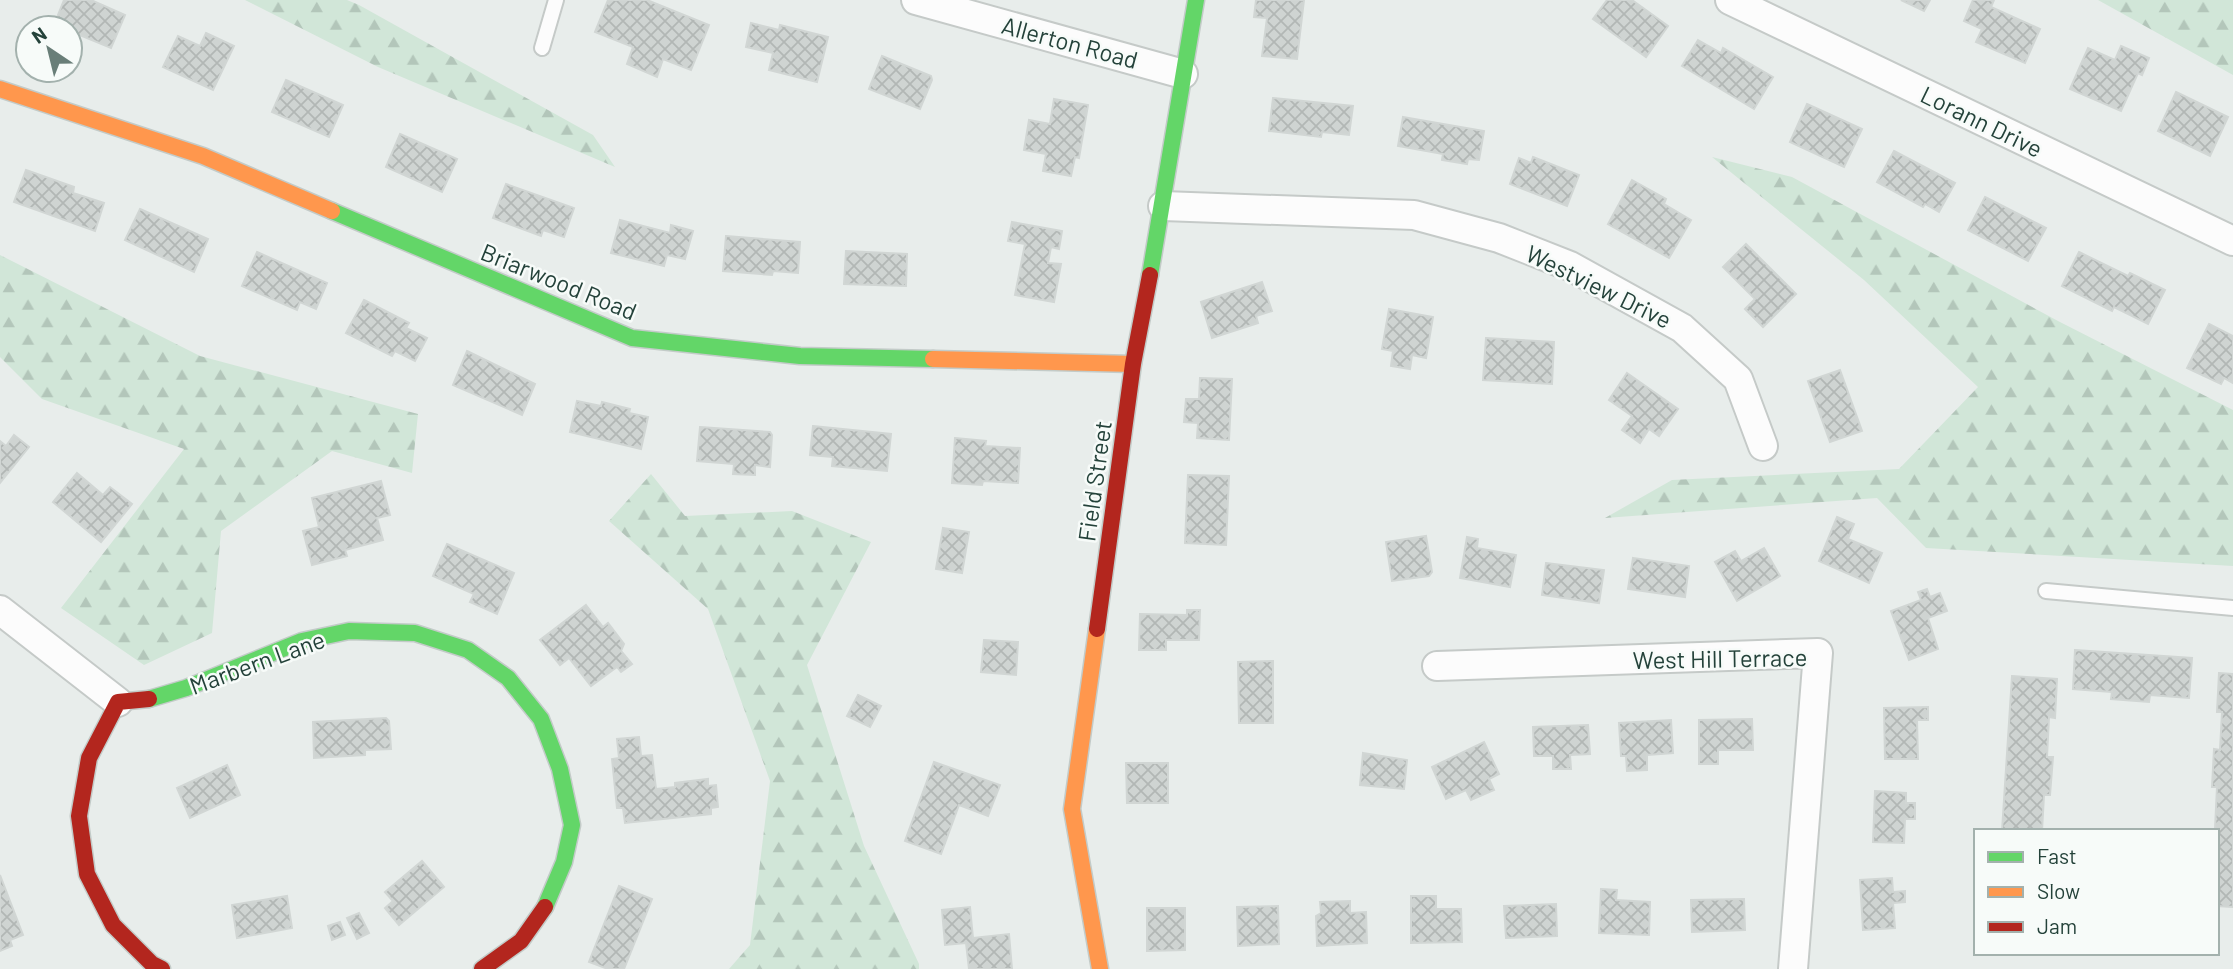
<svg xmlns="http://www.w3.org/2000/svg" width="2233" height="969" viewBox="0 0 2233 969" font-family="Barlow,sans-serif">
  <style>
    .forest { fill: url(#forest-firs) }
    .building { fill: url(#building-cross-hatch); stroke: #d1d6d4; stroke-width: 2 }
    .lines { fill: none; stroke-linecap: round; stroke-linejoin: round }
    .lane-casing { stroke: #c5cac8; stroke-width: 18 }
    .street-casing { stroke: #c5cac8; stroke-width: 32 }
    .fast-casing { stroke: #c3cbc8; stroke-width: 19 }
    .slow-casing { stroke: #c3cbc8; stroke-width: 19 }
    .jam-casing { stroke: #c3cbc8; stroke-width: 19 }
    .lane { stroke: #fcfcfc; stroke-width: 14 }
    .street { stroke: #fcfcfc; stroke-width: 28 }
    .fast { stroke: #63d668; stroke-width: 16 }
    .slow { stroke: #ff974d; stroke-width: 16 }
    .jam { stroke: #b3261e; stroke-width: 16 }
    .labels { text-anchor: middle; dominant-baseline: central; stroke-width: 5; stroke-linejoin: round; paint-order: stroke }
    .street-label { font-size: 24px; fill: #24423a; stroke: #f7fbf9 }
  </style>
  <defs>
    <pattern id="forest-firs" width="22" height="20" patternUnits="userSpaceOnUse" patternTransform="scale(1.75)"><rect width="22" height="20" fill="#d1e6d8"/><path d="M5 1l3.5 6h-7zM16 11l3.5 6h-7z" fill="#b3c6ba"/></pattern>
    <pattern id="building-cross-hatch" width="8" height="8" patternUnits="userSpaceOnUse" patternTransform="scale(1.75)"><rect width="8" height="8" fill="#cfd4d2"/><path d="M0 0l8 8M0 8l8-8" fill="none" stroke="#b2b7b5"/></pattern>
  </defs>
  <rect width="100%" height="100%" fill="#e8edeb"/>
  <g class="forest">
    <path d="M245,0H347L359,5L593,135L615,167L378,67Z"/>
    <path d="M2098,0H2233V75Z"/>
    <path d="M1712,157L1792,177L2058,321L2233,410V566L1926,548L1877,498L1605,518L1672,480L1899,469L1978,387L1864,280Z"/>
    <path d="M0,255L200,356L418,414L412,473L332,451L221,531L212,633L144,665L61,608L184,449L42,399L0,357Z"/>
    <path d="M651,474L685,516L792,511L871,542L807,665L864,846L919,964V969H729L750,945L770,781L708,609L609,521Z"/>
  </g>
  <g class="building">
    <path d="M64,0H91L125,15L111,48L70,31V28L54,25Z"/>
    <path d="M608,0H647L709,25L691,70L663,59L657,77L627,64L633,47L595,32Z"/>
    <path d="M1256,0H1304L1297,59L1262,56L1267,18L1254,17Z"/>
    <path d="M1607,0H1632L1668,26L1646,57L1593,19Z"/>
    <path d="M1901,0H1930L1924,11Z"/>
    <path d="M1973,0H1994L1991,7L2040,29L2025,63L1976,42L1982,29L1964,21Z"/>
    <path d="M751,23L779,30L780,25L828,37L817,82L769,70L773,53L746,47Z"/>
    <path d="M206,33L234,46L213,90L163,67L178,36L200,46Z"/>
    <path d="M1698,40L1721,53L1723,48L1773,77L1754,109L1682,66Z"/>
    <path d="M2121,46L2149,58L2142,75L2138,73L2121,111L2070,89L2088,48L2115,60Z"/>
    <path d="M882,56L931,76L932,80L920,109L869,89Z"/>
    <path d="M286,80L343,105L329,137L272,112Z"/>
    <path d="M2176,92L2228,117L2210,156L2158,131Z"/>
    <path d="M1273,98L1353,106L1349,135L1322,132L1321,137L1269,131Z"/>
    <path d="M1054,99L1088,105L1079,158L1075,157L1071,176L1043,171L1046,154L1024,150L1029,120L1050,124Z"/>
    <path d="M1807,104L1862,129L1844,167L1790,142Z"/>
    <path d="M1403,117L1484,131L1479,160L1468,159L1467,164L1442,160L1443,154L1398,146Z"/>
    <path d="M400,134L457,159L442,192L386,167Z"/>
    <path d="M1894,151L1955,183L1939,212L1925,204L1923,207L1877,182Z"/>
    <path d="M1533,157L1579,175L1567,206L1510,184L1519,158L1531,163Z"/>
    <path d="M26,170L74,187L73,193L104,203L95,231L14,202Z"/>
    <path d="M1632,180L1666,199L1664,204L1691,220L1669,258L1608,224Z"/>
    <path d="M506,184L574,208L564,237L543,230L541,236L493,218Z"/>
    <path d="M1985,197L2046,228L2028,261L1968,230Z"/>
    <path d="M140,209L208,239L194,272L125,240Z"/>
    <path d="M620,220L670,233L671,225L693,231L685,259L667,255L664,266L611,253Z"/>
    <path d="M1012,222L1062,231L1059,249L1051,247L1048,263L1061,264L1054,302L1015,295L1025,244L1008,241Z"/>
    <path d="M726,236L800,242L798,273L773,271L772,275L723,271Z"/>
    <path d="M1746,244L1796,294L1763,327L1745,309L1755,299L1723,267Z"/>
    <path d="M846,251L907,254L906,286L844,284Z"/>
    <path d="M257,252L327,283L316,309L300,302L297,310L242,286Z"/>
    <path d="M2079,252L2128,276L2130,273L2165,290L2148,324L2114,307L2112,311L2062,286Z"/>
    <path d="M1262,282L1272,311L1256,316L1258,323L1212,338L1201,302Z"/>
    <path d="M364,300L409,323L406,328L427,338L415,361L395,351L392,356L346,333Z"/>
    <path d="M1389,309L1433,317L1426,358L1412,355L1410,369L1391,366L1393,351L1382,349Z"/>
    <path d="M2209,324L2233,336V383L2224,378L2221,384L2187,368Z"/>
    <path d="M1486,338L1554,342L1552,384L1483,380Z"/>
    <path d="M467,351L535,384L522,415L453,385Z"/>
    <path d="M1840,370L1862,431L1830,442L1808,381Z"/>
    <path d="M1627,373L1678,409L1659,436L1649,429L1640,443L1622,430L1632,416L1609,400Z"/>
    <path d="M1200,378L1232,379L1229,440L1197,438L1198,423L1184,422L1186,399H1199Z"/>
    <path d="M577,401L601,406L602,402L630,409L629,413L648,417L641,449L570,432Z"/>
    <path d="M813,426L891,434L887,471L832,466L833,457L810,455Z"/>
    <path d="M700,427L770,432L772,435L770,467L755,465V475L733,474L734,464L697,461Z"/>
    <path d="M14,435L29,447L0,483V441L6,446Z"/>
    <path d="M955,438L986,441L985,446L1020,448L1018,483L983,481L982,485L952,483Z"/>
    <path d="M77,473L103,495L110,487L132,504L101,542L53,502Z"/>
    <path d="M1188,475L1229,476L1226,545L1185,543Z"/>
    <path d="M381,481L390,515L377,518L383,540L345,550L347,556L312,565L303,531L319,527L312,498Z"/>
    <path d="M1837,517L1854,524L1848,539L1882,553L1869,583L1819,561Z"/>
    <path d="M943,528L969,532L962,573L936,569Z"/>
    <path d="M1426,536L1432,572L1429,576L1392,581L1386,542Z"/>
    <path d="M1467,537L1478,539L1477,548L1516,555L1510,587L1460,578Z"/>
    <path d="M447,544L514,573L497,614L470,602L474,594L433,576Z"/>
    <path d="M1764,548L1780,576L1737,601L1715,562L1735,551L1741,561Z"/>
    <path d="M1633,558L1689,566L1685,597L1628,589Z"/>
    <path d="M1546,563L1604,570L1599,603L1542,595Z"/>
    <path d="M1927,589L1930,597L1940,593L1947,611L1928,618L1938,649L1909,660L1891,611L1921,600L1918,592Z"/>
    <path d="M586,605L603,627L608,623L624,644L621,651L632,664L621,672L617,667L591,686L569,658L560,665L540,640Z"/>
    <path d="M1187,610H1200L1199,640H1166V650H1139L1140,614L1187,615Z"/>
    <path d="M984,640L1018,642L1016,675L981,672Z"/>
    <path d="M2075,650L2192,658L2189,698L2150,695L2149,702L2111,699L2112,692L2073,689Z"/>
    <path d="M1273,661V723H1239L1238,662Z"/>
    <path d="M2219,673L2233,674V907L2217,906V831H2208L2215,829L2217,787H2212L2214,749L2220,750L2222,712H2217Z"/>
    <path d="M2012,676L2057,679L2055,718L2049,717L2047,757H2053L2050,795H2044L2042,831H2002Z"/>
    <path d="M858,695L881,706L870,727L847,716Z"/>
    <path d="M1928,707V720H1917L1918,759H1885L1884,708Z"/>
    <path d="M386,718L389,721L391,749L365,750V755L314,758L313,722Z"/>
    <path d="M1752,719L1753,750H1718V764H1699V720Z"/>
    <path d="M1671,720L1673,753L1647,755V770L1627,771L1626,756H1621L1619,723Z"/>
    <path d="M1588,725L1590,754L1570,755L1571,769H1553V756H1534L1533,727Z"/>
    <path d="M639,737L641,756L652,755L656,789L675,787V783L708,779V786L716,785L718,807L711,808V814L625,823L623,808H617L612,759L619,758L617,739Z"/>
    <path d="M1484,742L1499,774L1489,779L1494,790L1471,800L1466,790L1446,799L1432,767Z"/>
    <path d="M1363,753L1407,760L1404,789L1360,785Z"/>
    <path d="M934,762L1000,785L988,816L959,805L941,854L905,841Z"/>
    <path d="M1126,763H1168V803H1127Z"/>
    <path d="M227,765L240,795L190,818L177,788Z"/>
    <path d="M1875,791L1906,793V803H1915V819H1905L1904,843L1873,842Z"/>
    <path d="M422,861L444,887L399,925L385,908L393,901L385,892Z"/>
    <path d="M0,875L23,935L10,940L12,946L0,951Z"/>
    <path d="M1892,878L1893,892L1905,891V902L1893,903L1895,928L1863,930L1860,880Z"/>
    <path d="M619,886L652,899L624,969H608L589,962Z"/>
    <path d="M1601,889L1617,890L1616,900L1650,902L1649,935L1599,933Z"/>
    <path d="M287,896L292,928L237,938L232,905Z"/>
    <path d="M1411,896H1436V909H1461L1462,942L1411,943Z"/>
    <path d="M1744,899L1745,930L1692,932L1691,900Z"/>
    <path d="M1350,901V913L1366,912L1367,943L1317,946L1316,916L1321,913L1320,902Z"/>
    <path d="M1556,904L1557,936L1506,938L1504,906Z"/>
    <path d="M1278,906L1279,944L1238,946L1237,907Z"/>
    <path d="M970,907L973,938L1009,934L1012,969H969L966,943L945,945L942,910Z"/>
    <path d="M1147,908H1185V950L1147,951Z"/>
    <path d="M359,913L369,933L357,939L347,918Z"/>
    <path d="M340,922L345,935L332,940L328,926Z"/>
  </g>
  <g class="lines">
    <g class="lane-casing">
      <g id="lane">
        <path d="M542,48L556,0"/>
        <path d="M2046,591L2233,608"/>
      </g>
    </g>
    <g class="street-casing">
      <g id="street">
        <path d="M916,0L1183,74"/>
        <path d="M1730,0L2233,241"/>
        <path d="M1163,206L1414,215L1499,238L1570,266L1682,328L1738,379L1763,446"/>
        <path d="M0,610L118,702"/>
        <path d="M1437,666L1818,653L1793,969"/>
      </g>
    </g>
    <g class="fast-casing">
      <g id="fast">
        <path d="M332,211L632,338L800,356L933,359"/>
        <path d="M1150,275L1196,0"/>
        <path d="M149,699L186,688L302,641L349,631L415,633L468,650L508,678L541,719L560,769L572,825L564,862L545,907"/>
      </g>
    </g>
    <g class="slow-casing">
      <g id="slow">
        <path d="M0,89L203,156L332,211"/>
        <path d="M933,359L1133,364"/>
        <path d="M1097,629L1072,809L1100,969"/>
      </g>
    </g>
    <g class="jam-casing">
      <g id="jam">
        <path d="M1097,629L1133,364L1150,275"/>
        <path d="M149,699L118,702L89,758L79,816L87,874L113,925L152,964L162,969"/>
        <path d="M482,969L521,941L545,907"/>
      </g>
    </g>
    <use href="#lane" class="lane"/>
    <use href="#street" class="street"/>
    <use href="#fast" class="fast"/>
    <use href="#slow" class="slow"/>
    <use href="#jam" class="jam"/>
  </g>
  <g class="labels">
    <g class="street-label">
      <text transform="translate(1070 42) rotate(15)">Allerton Road</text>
      <text transform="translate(1982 121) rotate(26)">Lorann Drive</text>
      <text transform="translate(559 281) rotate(22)">Briarwood Road</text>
      <text transform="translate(1599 286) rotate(26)">Westview Drive</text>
      <text transform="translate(1094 481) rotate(-82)">Field Street</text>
      <text transform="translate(1720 658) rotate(-1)">West Hill Terrace</text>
      <text transform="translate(257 662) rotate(-20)">Marbern Lane</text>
    </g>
  </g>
  <rect x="1974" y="829" width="245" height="126" fill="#f7fbf9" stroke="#a3b1ad" stroke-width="2"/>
  <rect x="1988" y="852" width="35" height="10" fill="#63d668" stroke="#a3b1ad" stroke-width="2"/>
  <text x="2037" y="864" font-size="21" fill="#24423a">Fast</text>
  <rect x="1988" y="887" width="35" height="10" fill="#ff974d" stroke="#a3b1ad" stroke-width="2"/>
  <text x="2037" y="899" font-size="21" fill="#24423a">Slow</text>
  <rect x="1988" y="922" width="35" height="10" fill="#b3261e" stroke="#a3b1ad" stroke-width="2"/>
  <text x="2037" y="934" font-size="21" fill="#24423a">Jam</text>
  <g transform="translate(49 49) rotate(325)"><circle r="33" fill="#f7fbf9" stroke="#a3b1ad" stroke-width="2"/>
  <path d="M0-5L12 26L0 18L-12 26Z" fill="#697e78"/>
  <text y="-10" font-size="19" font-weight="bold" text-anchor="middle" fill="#24423a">N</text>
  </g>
</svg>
